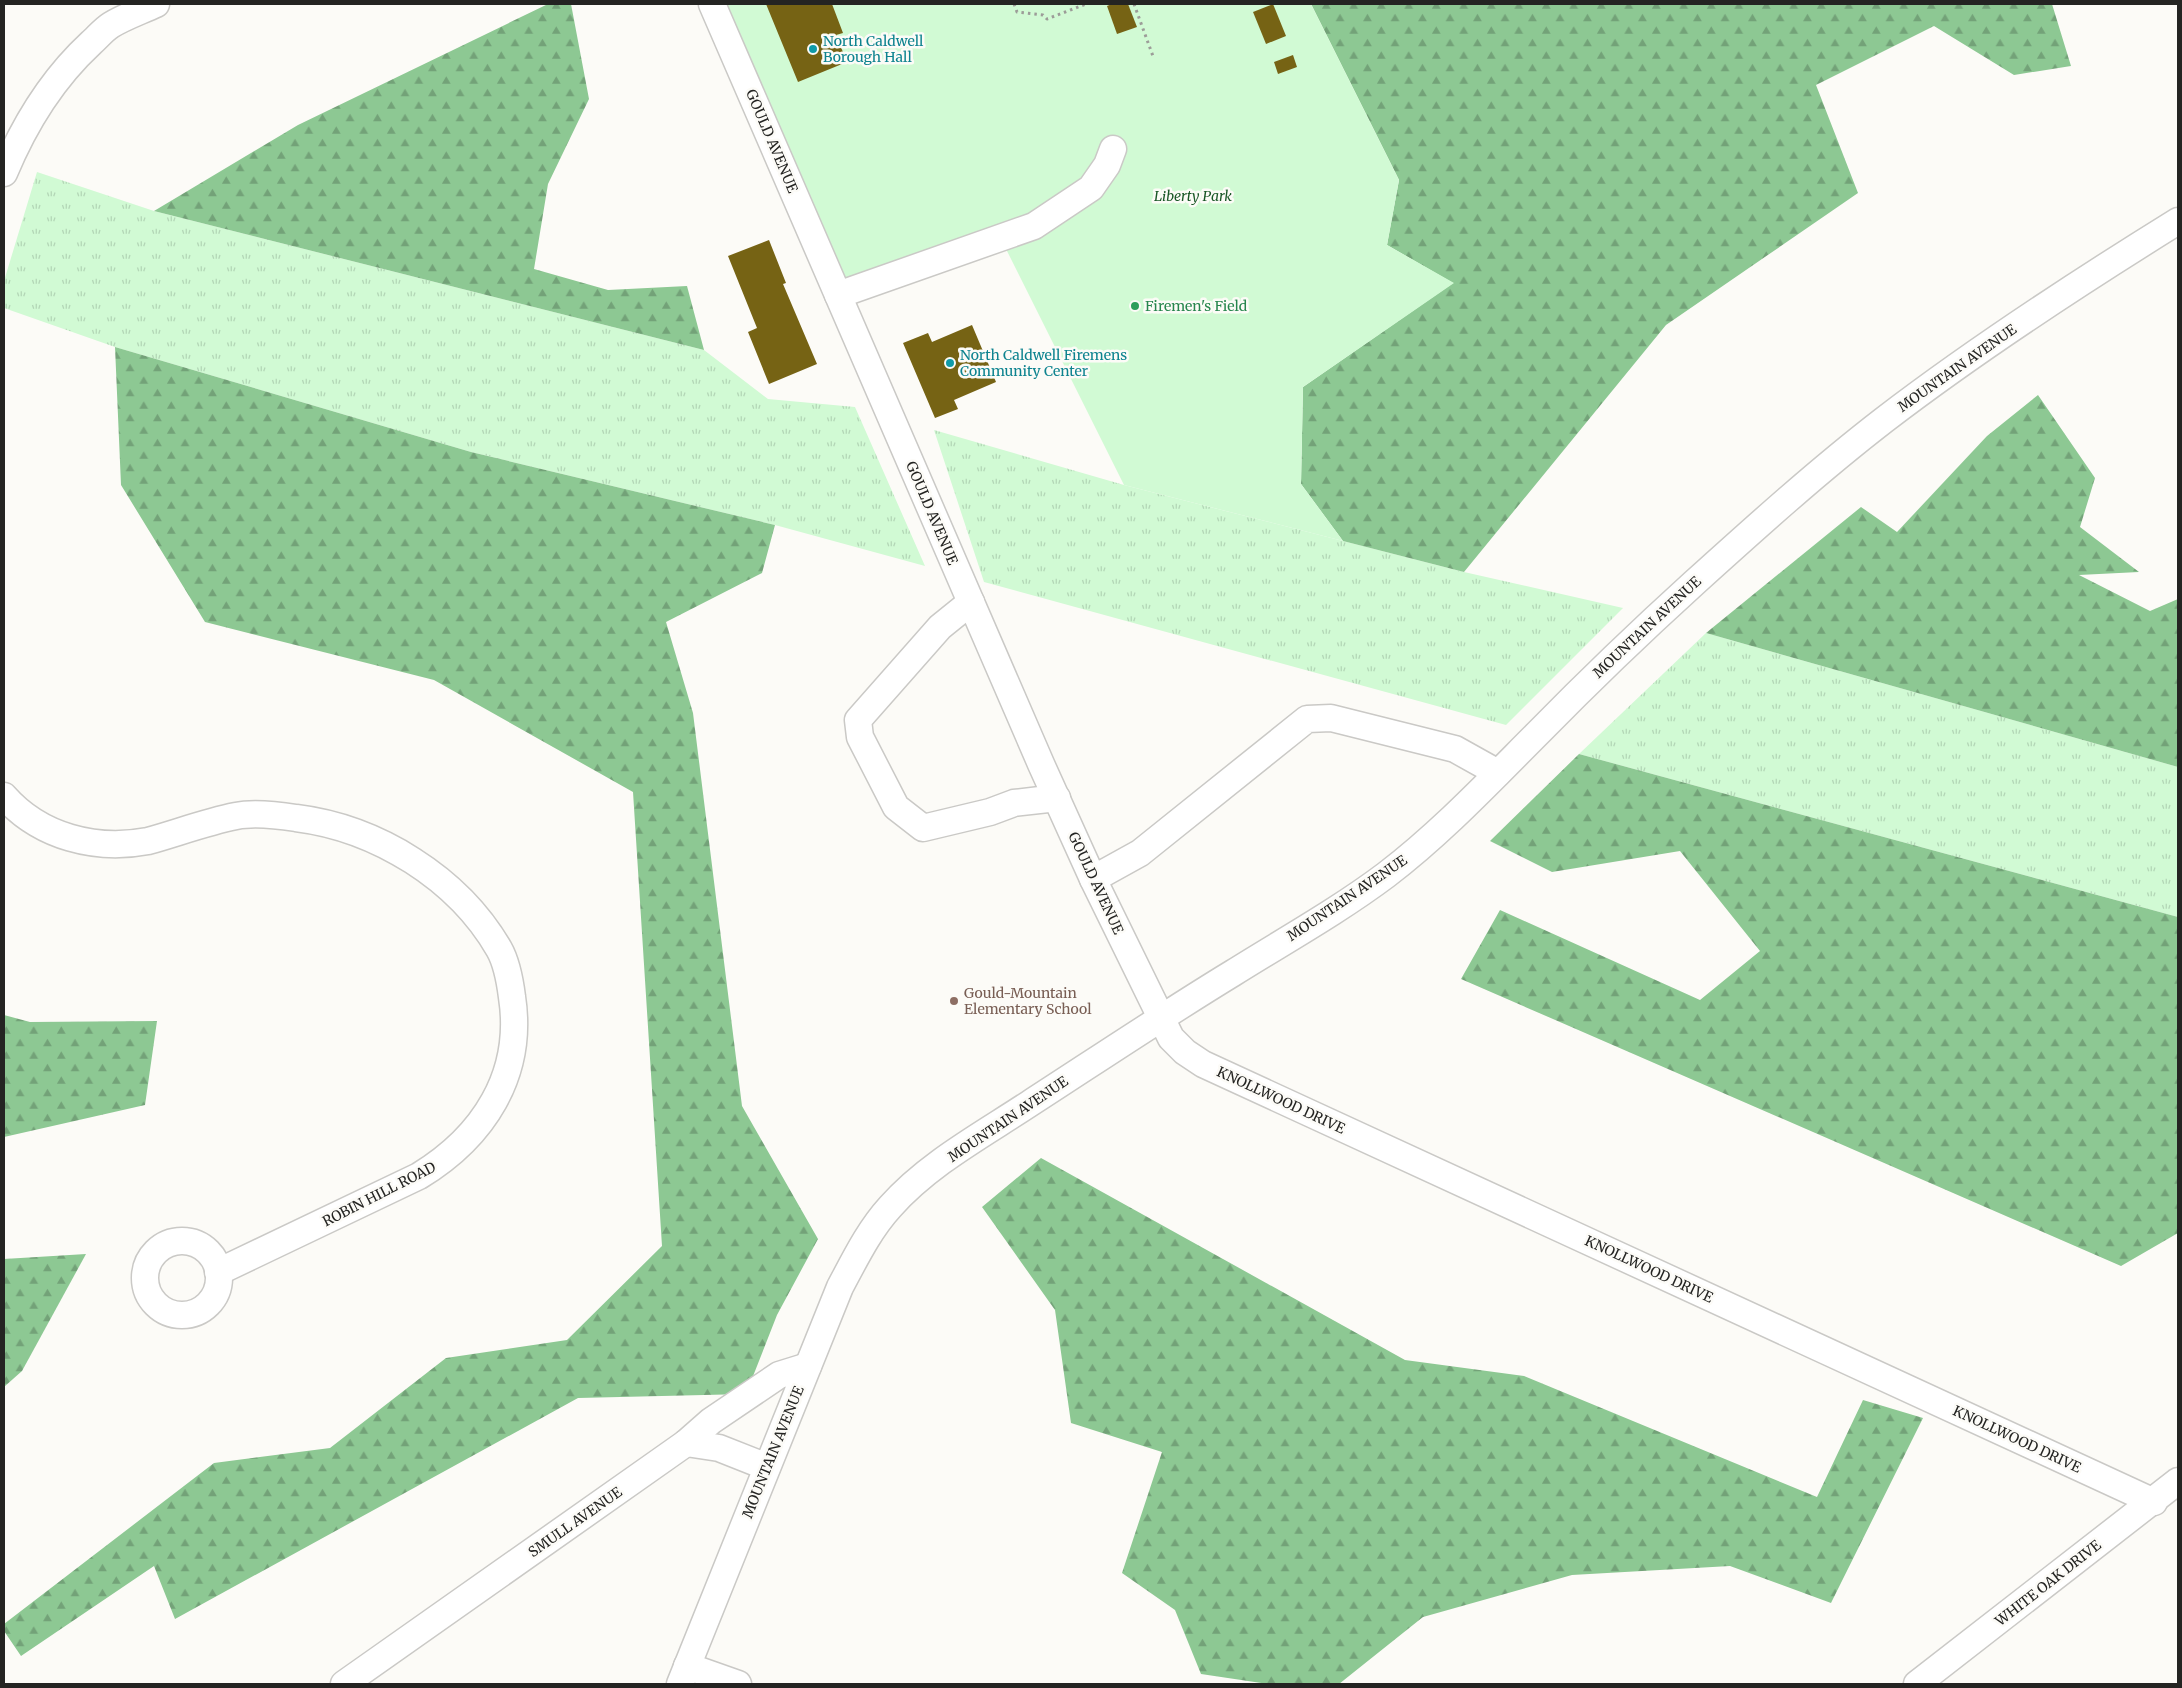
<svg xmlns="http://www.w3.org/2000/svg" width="2182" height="1688" viewBox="0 0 2182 1688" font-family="Merriweather,serif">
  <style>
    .grass { fill: url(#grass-tufts) }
    .forest { fill: url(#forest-firs) }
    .park { fill: #d1fad4 }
    .building { fill: #766314 }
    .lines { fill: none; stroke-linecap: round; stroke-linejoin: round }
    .minor-casing { stroke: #cac9c6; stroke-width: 29 }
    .path { stroke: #9c9c98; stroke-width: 3; stroke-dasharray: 2.5 4; stroke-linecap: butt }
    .minor { stroke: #fff; stroke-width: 26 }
    .culture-dot { fill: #0f9aa8; stroke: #fcfbf7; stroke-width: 2 }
    .leisure-dot { fill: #2e9e5b; stroke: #fcfbf7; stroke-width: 2 }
    .education-dot { fill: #8d6e63; stroke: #fcfbf7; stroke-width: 2 }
    .labels { text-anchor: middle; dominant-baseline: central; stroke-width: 5; stroke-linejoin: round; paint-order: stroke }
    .culture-label { font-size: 14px; fill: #0d838f; stroke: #fcfbf7; text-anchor: start }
    .street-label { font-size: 14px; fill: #242422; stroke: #fcfbf7 }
    .park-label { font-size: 14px; font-style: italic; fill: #195726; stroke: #fcfbf7 }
    .leisure-label { font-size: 14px; fill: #27864d; stroke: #fcfbf7; text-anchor: start }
    .education-label { font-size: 14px; fill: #785e54; stroke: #fcfbf7; text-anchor: start }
  </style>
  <defs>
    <pattern id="grass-tufts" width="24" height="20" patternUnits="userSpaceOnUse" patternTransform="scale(1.25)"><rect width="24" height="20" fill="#d1fad4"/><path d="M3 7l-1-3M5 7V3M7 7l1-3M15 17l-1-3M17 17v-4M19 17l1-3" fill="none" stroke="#b3d6b6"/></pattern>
    <pattern id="forest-firs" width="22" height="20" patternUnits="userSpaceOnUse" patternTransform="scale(1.25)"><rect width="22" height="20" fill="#8dc893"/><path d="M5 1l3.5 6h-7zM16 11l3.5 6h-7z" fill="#73a278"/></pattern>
  </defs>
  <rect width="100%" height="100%" fill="#fcfbf7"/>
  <g class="grass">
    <path d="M37,172L154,211L704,350L768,399L855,407L925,566L775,525L471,452L115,347L4,308V281Z"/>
    <path d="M934,430L1124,485L1464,572L1623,608L1506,725L984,582Z"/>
    <path d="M1706,633L2178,767V917L1579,754Z"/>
  </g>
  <g class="forest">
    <path d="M548,4H571L589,99L548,184L534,269L608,290L687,286L704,350L154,211L298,125Z"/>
    <path d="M1311,4H2052L2071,66L2014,75L1934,26L1816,85L1858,193L1666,325L1464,572L1343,541L1301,484L1303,387L1453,283L1387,245L1399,180Z"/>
    <path d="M115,347L471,452L775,525L762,573L666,622L693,713L742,1106L818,1239L777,1315L746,1394L578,1398L175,1619L154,1566L21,1656L4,1631V1624L214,1463L330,1448L446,1358L567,1340L662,1246L633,792L434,680L205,622L121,485Z"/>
    <path d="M2038,395L2095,478L2080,527L2139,572L2079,575L2150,611L2178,599V767L1706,633L1861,507L1897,532L1987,436Z"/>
    <path d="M1579,754L2178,917V1233L2121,1266L1461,979L1500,910L1700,1000L1760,951L1680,851L1552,872L1490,841Z"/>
    <path d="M4,1015L30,1022L157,1021L145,1105L4,1137Z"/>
    <path d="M1041,1158L1405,1360L1524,1376L1817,1497L1863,1400L1923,1418L1831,1603L1730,1566L1572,1575L1423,1617L1339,1684H1268L1201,1674L1175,1610L1122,1573L1162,1452L1071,1423L1055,1310L982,1207Z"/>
    <path d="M86,1254L22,1371L4,1387V1259Z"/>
  </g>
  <path class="park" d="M720,4H1311L1399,180L1387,245L1454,283L1303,387L1301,484L1343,541L1124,485L1002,241L840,300Z"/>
  <g class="building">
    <path d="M766,4H832L843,33L836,35L847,62L798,82Z"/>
    <path d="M1112,4H1128L1137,27L1117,34L1107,6Z"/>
    <path d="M1273,4L1286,36L1266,44L1253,12Z"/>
    <path d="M1293,55L1297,67L1278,74L1274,62Z"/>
    <path d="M769,240L786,283L783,284L817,364L769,384L748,332L757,328L728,256Z"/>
    <path d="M972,325L996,382L954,400L958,409L935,418L903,343L928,333L932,342Z"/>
  </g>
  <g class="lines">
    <g class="minor-casing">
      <g id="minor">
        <path d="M712,4L1041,764L1093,879L1171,1038L1185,1052L1203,1064L2154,1502"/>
        <path d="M4,173C24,125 52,79 91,43C97,38 103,30 111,25C124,17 141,11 156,4"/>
        <path d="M838,295L1034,226L1091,188L1107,165L1113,149"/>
        <path d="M971,602L940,627L858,720L860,737L896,807L923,828L990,812L1014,803L1057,798"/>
        <path d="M4,796C40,837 96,851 148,841C177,833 206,822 236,816C254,812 277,815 296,818C377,828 458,878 499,949C507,963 510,981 512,997C524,1075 483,1137 419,1176L218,1272"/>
        <path d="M1093,879L1140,853L1307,719L1331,718L1455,749L1498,773"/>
        <circle cx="182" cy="1278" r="37"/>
        <path d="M686,1443L719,1448L767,1467"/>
        <path d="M687,1666L738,1684"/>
        <path d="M344,1684L686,1443L711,1421L779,1375L808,1366"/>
        <path d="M680,1684L840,1287C855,1259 869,1230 890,1207C928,1164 982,1135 1029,1104C1097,1060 1164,1015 1233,973C1284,941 1338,911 1386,875C1441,833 1489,782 1538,733C1588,682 1640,632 1694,583C1756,527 1818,471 1884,420C1978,348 2078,283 2178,221"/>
        <path d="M1917,1684L2178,1481"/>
      </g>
    </g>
    <g class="path">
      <path d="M1014,4L1017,12L1043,15L1047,19L1086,4"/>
      <path d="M1134,4L1154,59"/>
    </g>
    <use href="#minor" class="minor"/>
  </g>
  <g class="culture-dot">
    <circle cx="813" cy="49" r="5"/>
    <circle cx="950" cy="363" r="5"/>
  </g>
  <circle class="leisure-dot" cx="1135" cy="306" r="5"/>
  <circle class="education-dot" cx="954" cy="1001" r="5"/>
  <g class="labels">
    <g class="culture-label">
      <text x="823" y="41">North Caldwell<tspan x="823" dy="16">Borough Hall</tspan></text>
      <text x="960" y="355">North Caldwell Firemens<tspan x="960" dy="16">Community Center</tspan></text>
    </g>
    <g class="street-label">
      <text transform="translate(772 141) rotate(67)">GOULD AVENUE</text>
      <text transform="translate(1957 368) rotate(-35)">MOUNTAIN AVENUE</text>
      <text transform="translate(932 513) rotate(67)">GOULD AVENUE</text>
      <text transform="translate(1647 627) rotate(-43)">MOUNTAIN AVENUE</text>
      <text transform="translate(1096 883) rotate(65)">GOULD AVENUE</text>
      <text transform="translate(1347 898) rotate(-34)">MOUNTAIN AVENUE</text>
      <text transform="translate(1281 1100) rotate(25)">KNOLLWOOD DRIVE</text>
      <text transform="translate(1008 1119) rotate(-34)">MOUNTAIN AVENUE</text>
      <text transform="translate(379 1194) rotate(-27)">ROBIN HILL ROAD</text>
      <text transform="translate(1649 1269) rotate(25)">KNOLLWOOD DRIVE</text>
      <text transform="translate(2017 1439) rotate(25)">KNOLLWOOD DRIVE</text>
      <text transform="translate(773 1452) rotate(-68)">MOUNTAIN AVENUE</text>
      <text transform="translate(575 1522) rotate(-35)">SMULL AVENUE</text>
      <text transform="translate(2048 1583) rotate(-38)">WHITE OAK DRIVE</text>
    </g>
    <g class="park-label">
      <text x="1193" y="196">Liberty Park</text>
    </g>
    <g class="leisure-label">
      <text x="1145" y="306">Firemen's Field</text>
    </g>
    <g class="education-label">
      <text x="964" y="993">Gould-Mountain<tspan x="964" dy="16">Elementary School</tspan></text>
    </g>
  </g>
  <rect width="2182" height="1688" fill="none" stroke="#242422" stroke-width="10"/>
</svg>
